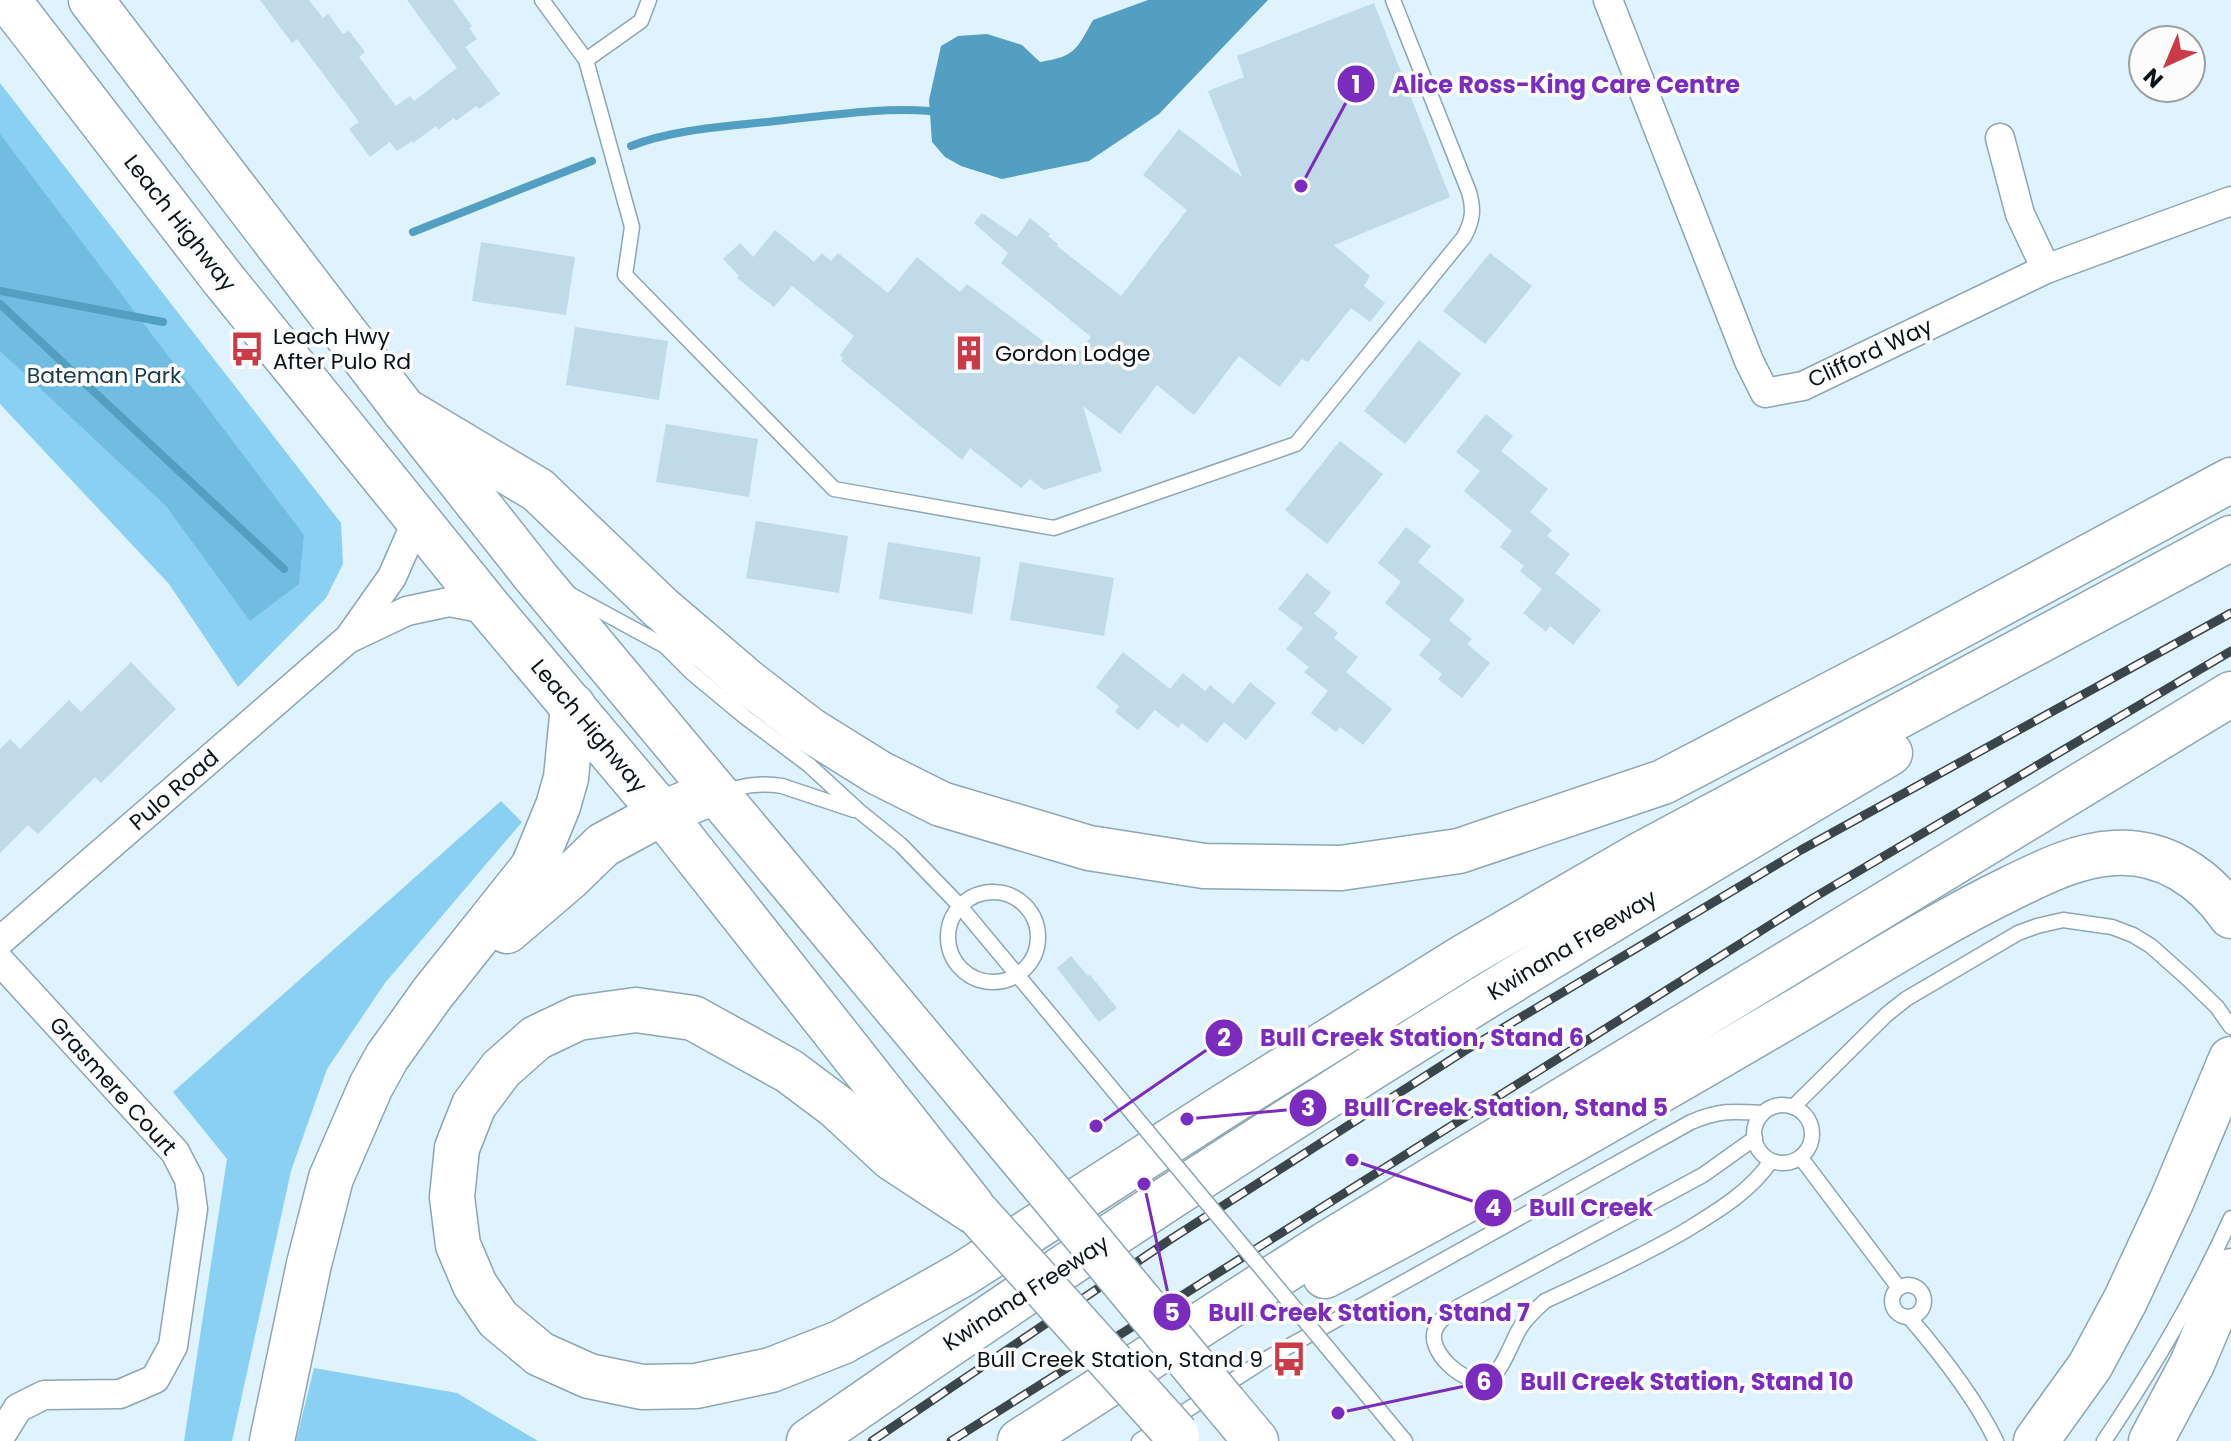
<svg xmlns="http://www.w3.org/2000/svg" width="2231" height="1441" viewBox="0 0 2231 1441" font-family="Poppins,sans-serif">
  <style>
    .green { fill: #8ad0f3 }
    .forest { fill: #71bde1 }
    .water { fill: #539fc2 }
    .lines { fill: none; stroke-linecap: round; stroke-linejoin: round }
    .stream { stroke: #539fc2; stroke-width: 8 }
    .building { fill: #c0dae8 }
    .service-casing { stroke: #8da6b3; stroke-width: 17 }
    .minor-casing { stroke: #8da6b3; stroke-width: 31 }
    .trunk-casing { stroke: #8da6b3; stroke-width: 47 }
    .motorway-casing { stroke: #8da6b3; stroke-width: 47 }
    .service { stroke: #fff; stroke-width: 14 }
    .minor { stroke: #fff; stroke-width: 28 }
    .trunk { stroke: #fff; stroke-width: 44 }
    .motorway { stroke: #fff; stroke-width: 44 }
    .rail-casing { stroke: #3a464c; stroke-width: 9 }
    .rail { stroke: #fcfcfc; stroke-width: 6; stroke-dasharray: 18; stroke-linecap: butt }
    .service-bridge-casing { stroke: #8da6b3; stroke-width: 17; stroke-linecap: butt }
    .trunk-bridge-casing { stroke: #8da6b3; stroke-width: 47; stroke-linecap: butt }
    .service-bridge { stroke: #fff; stroke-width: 14 }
    .trunk-bridge { stroke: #fff; stroke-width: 44 }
    .labels { text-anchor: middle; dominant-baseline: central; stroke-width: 7; stroke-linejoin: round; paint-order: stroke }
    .street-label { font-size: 22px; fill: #0a1318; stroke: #fcfcfc }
    .poi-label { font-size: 22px; fill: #0a1318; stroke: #fcfcfc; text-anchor: start }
    .park-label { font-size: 22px; fill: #1a3c4c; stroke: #fcfcfc }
    .leader { fill: none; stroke: #7b2cbf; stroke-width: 3 }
    .callout-dot { fill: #7b2cbf; stroke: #fcfcfc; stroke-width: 3 }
    .mark-label { font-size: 24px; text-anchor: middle; font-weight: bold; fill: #fff }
    .callout-label { font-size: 24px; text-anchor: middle; font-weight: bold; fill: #7b2cbf; stroke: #fcfcfc; stroke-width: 7; stroke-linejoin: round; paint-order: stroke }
  </style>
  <rect width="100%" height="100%" fill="#def3fe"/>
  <g class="green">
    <path d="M0,83L341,523L343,564L326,598L238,687L169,584L0,404Z"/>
    <path d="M501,801L522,822L385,983L327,1069L291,1171L232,1441H184L227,1159L173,1092Z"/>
    <path d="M314,1368L457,1393L538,1441H296Z"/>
  </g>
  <path class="forest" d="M0,134L304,535L299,584L250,621L166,506L0,351Z"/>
  <path class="water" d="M1148,0H1268L1159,114L1089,161L1002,179L961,166L945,157L932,142L929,100L941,46L958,36L987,34L1022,45L1040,62C1076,56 1076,50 1093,20Z"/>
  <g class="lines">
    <g class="stream">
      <path d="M631,146C673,129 731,126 776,121C827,116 879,107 930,111"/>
      <path d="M413,232L592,161"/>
      <path d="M0,291L163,322"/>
      <path d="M0,304L284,569"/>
    </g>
  </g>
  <g class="building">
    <path d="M260,0H309L323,18L328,14L343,34L349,31L365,52L359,57L396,106L410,96L414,101L457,68L407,0H453L472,26L469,28L477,39L465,47L500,94L479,109L476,106L456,121L454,118L438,130L436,126L413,143L412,141L397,151L390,142L370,157L349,129L359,122L297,39L292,43Z"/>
    <path d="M1374,3L1450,197L1334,245L1370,276L1364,286L1385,303L1370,322L1351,308L1308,362L1302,359L1279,387L1239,356L1194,415L1157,385L1120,434L1083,406L1102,471L1044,490L1030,479L1021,488L970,448L962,460L841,361L843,358L840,355L854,336L792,286L774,307L737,278L739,276L723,259L740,243L753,257L775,230L814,262L822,253L831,261L838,253L888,293L917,257L960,292L967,284L1071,362L1091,337L1001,263L1008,253L974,223L982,213L1017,237L1030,218L1050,234L1048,236L1058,244L1057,246L1121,296L1187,210L1143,175L1179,129L1242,177L1208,91L1244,77L1237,56Z"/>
    <path d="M481,242L575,257L566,315L472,301Z"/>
    <path d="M1490,253L1532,286L1485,344L1443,311Z"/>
    <path d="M575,327L668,341L659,400L566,385Z"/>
    <path d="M1419,340L1461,374L1405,444L1364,411Z"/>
    <path d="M1486,414L1513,436L1501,451L1548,489L1530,512L1552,530L1547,536L1570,554L1555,573L1601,610L1573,645L1550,626L1546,632L1523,613L1542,589L1520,571L1524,566L1500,547L1512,531L1464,491L1480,471L1456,452Z"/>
    <path d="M666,424L758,439L749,497L656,482Z"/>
    <path d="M1340,441L1383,474L1327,544L1285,510Z"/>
    <path d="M756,521L848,536L839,593L746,578Z"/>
    <path d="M1406,527L1431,546L1418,562L1465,600L1449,620L1472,639L1467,644L1490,663L1462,698L1438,679L1442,674L1419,655L1431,640L1385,603L1401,582L1378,563Z"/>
    <path d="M888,542L981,557L972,614L879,599Z"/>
    <path d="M1020,562L1114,578L1104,636L1010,620Z"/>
    <path d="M1307,573L1331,593L1314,614L1338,633L1334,638L1358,657L1346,672L1392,709L1363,745L1340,727L1336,732L1311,713L1328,691L1304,672L1309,667L1286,649L1303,628L1278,609Z"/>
    <path d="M1123,652L1170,689L1183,673L1205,691L1210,685L1233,704L1250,682L1276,703L1246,740L1224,722L1207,743L1182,723L1178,728L1155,710L1138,730L1115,712L1119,706L1096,687Z"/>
    <path d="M131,662L176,709L101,783L95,777L38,834L28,825L0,853V749L10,739L20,749L69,700L81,712Z"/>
    <path d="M1071,956L1088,976L1090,975L1117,1008L1099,1022L1057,968Z"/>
  </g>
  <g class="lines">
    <g class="service-casing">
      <g id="service">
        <path d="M542,0L586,60L632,227L625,275L834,489L1054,528L1296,444L1464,237C1473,220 1474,210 1469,192L1393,0"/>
        <path d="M586,60L641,21L649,0"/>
        <path d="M571,595L665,646L692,673L745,717L809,765L859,811L901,845L960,906L1133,1114"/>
        <path d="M724,791C744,786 761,782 782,786L854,810"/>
        <circle cx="993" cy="937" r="45"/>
        <circle cx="1783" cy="1134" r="29"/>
        <path d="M1793,1107L1886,1015L1906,999L2018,933L2037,926L2063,920L2112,927L2133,935L2151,946L2188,979L2217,1007L2231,1027"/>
        <path d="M1755,1138L1703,1175L1458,1307C1450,1313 1440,1318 1436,1328C1424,1350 1466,1388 1488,1379C1502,1373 1512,1341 1520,1328C1527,1317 1536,1309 1545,1301C1593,1279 1640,1257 1685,1231C1717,1211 1749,1193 1771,1161"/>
        <path d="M1801,1158L1899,1288"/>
        <circle cx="1908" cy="1301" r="16"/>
        <path d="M1909,1317C1939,1352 1976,1399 1996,1441"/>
        <path d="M1326,1346L1405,1441"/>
        <path d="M1139,1441L1266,1359L1691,1122C1720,1110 1733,1111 1763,1113"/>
        <path d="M2104,1441C2152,1370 2196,1296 2231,1218"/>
      </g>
    </g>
    <g class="minor-casing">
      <g id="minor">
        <path d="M1608,0L1749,361L1765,393L1803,386L2046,269L2231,201"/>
        <path d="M2000,138L2020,214L2046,269"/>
        <path d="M350,638L407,611L449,602L491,610"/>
        <path d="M0,941L349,638L392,577L417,520"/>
        <path d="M0,961L175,1152L189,1179L193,1209L173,1346L155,1379L120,1394L44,1395L18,1408L0,1437"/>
      </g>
    </g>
    <g class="trunk-casing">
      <g id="trunk">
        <path d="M8,0L223,279L491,610L662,813L972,1206"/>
        <path d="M91,0L404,410L535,576L1037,1177"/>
        <path d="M1225,1404L1256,1441"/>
      </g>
    </g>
    <g class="motorway-casing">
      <g id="motorway">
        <path d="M404,410L538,490L661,608L749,683L810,730L879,773L941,804L1089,848L1204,866L1341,868L1459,851L1663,782L1908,654L2231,480"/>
        <path d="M507,931L569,878L603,845L662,813L715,792"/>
        <path d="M979,1215L892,1158L837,1107L789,1071L693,1018L636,1010L578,1018L536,1038L501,1069L474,1105L457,1148L452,1197L458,1245L475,1285L498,1319L540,1354L589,1376L642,1387L696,1386L771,1370L842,1342L963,1274L1226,1105L1467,955L1638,856L2231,538"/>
        <path d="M1325,1276C1484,1193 1640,1103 1795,1012C1867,969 1937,924 2011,888C2044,872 2077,855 2114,853C2163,850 2204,877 2231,916"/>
        <path d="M272,1441L309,1264L331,1178L371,1086L387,1057L432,994L533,867L558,806L566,778L573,706"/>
        <path d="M809,1441C1050,1273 1296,1112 1547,959C1661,889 1775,821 1890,753"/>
        <path d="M1020,1441L1326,1244L2231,694"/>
        <path d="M2036,1441L2090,1366L2125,1301L2172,1200L2231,1059"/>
        <path d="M2151,1441L2192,1364L2231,1271"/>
      </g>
    </g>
    <use href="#service" class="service"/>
    <use href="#minor" class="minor"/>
    <use href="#trunk" class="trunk"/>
    <use href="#motorway" class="motorway"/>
    <g class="rail-casing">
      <g id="rail">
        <path d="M872,1441L1171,1239L1466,1050L1801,850L2231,613"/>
        <path d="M951,1441L1813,898L2231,651"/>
      </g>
    </g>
    <use href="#rail" class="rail"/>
    <g class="service-bridge-casing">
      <path id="service-bridge" d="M1133,1114L1326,1346"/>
    </g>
    <g class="trunk-bridge-casing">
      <g id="trunk-bridge">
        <path d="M1037,1177L1225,1404"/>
        <path d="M979,1215L1177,1435"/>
      </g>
    </g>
    <use href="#service-bridge" class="service-bridge"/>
    <use href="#trunk-bridge" class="trunk-bridge"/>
  </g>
  <defs>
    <g id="bus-bare" transform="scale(2.76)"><path d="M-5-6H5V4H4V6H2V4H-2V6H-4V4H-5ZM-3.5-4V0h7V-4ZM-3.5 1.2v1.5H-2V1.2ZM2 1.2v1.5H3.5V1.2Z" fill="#cb3b47" stroke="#fcfcfc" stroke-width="2.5" paint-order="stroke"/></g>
    <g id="building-bare" transform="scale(2.76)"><path d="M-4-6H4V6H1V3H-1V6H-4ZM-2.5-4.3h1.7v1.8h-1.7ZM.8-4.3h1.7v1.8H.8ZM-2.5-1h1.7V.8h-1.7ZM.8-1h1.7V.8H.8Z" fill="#cb3b47" stroke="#fcfcfc" stroke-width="2.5" paint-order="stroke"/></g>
  </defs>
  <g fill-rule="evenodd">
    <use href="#bus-bare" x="247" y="349"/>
    <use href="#building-bare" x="969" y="353"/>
    <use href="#bus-bare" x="1289" y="1359"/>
  </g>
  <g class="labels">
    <g class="street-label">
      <text transform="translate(180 223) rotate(52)">Leach Highway</text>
      <text transform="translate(1870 353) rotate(-25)">Clifford Way</text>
      <text transform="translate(589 726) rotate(50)">Leach Highway</text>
      <text transform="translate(174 790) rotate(-41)">Pulo Road</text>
      <text transform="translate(1572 945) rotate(-31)">Kwinana Freeway</text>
      <text transform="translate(113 1086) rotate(48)">Grasmere Court</text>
      <text transform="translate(1026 1293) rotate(-33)">Kwinana Freeway</text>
    </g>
    <g class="poi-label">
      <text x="273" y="336">Leach Hwy<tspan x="273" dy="25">After Pulo Rd</tspan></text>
      <text x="995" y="353">Gordon Lodge</text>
      <text x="1263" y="1359" text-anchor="end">Bull Creek Station, Stand 9</text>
    </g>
    <g class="park-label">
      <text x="104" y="375">Bateman Park</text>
    </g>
  </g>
  <path class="leader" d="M1301 186L1356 84M1096 1126L1224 1038M1187 1119L1308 1108M1352 1160L1493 1208M1144 1184L1172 1312M1338 1413L1484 1382"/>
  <g class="callout-dot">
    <circle cx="1301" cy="186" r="8"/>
    <circle cx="1096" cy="1126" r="8"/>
    <circle cx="1187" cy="1119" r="8"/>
    <circle cx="1352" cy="1160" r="8"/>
    <circle cx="1144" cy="1184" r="8"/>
    <circle cx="1338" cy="1413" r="8"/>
    <circle cx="1356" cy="84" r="20"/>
    <circle cx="1224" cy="1038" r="20"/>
    <circle cx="1308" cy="1108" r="20"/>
    <circle cx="1493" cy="1208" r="20"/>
    <circle cx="1172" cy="1312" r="20"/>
    <circle cx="1484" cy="1382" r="20"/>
  </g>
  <g class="mark-label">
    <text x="1356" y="93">1</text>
    <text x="1224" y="1046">2</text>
    <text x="1308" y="1116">3</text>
    <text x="1493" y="1216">4</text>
    <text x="1172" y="1321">5</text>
    <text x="1484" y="1390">6</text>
  </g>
  <g class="callout-label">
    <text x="1566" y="93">Alice Ross-King Care Centre</text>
    <text x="1422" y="1046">Bull Creek Station, Stand 6</text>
    <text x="1506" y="1116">Bull Creek Station, Stand 5</text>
    <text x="1591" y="1216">Bull Creek</text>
    <text x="1369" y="1321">Bull Creek Station, Stand 7</text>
    <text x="1687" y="1390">Bull Creek Station, Stand 10</text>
  </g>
  <g transform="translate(2167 64) rotate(224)"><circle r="38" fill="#fcfcfc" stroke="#9b9fa1" stroke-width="2"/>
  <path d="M0-6L14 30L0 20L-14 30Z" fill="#cb3b47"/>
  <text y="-12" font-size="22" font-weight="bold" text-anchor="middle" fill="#0a1318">N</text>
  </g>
</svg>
